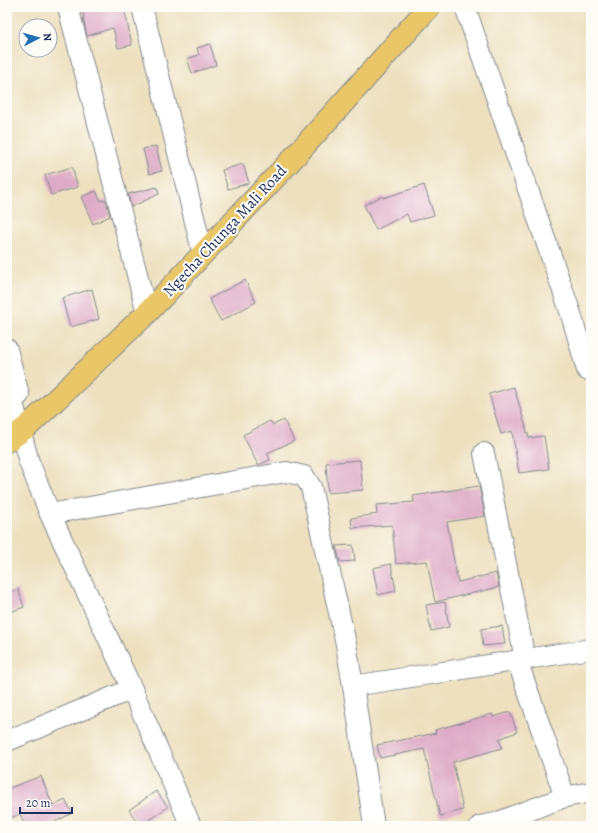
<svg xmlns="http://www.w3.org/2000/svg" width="598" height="833" viewBox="0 0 598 833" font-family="Alegreya,serif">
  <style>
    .building { fill: #ddabc6 }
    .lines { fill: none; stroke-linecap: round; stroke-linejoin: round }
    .minor-casing { stroke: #84888e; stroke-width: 22 }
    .major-casing { stroke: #84888e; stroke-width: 24 }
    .minor { stroke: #fff; stroke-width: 20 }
    .major { stroke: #e9c769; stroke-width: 22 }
    .labels { text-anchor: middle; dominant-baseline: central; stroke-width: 4; stroke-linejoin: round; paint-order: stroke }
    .street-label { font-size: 16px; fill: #1b2f5e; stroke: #fdfcf7 }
  </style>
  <rect width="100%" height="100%" fill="#fdfcf7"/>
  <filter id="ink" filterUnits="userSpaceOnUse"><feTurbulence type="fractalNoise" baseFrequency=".025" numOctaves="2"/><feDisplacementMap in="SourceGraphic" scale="8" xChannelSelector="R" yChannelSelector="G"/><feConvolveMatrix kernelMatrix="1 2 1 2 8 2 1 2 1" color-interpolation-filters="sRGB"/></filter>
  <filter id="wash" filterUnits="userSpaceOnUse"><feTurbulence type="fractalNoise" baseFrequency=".012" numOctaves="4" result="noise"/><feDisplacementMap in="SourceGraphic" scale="16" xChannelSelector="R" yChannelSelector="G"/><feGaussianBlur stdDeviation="0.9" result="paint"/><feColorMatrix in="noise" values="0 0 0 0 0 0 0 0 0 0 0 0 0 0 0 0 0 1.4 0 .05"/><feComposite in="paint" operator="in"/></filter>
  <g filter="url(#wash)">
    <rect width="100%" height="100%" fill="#ede0bf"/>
    <g id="blocks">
      <g class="building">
        <path d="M82,7H124L132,45L118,48L113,28L87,36L83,18H84Z"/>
        <path d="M210,44L216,65L192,73L187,59L199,55L197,48Z"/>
        <path d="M156,146L162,171L149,174L143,149Z"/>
        <path d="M243,164L249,183L228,189L222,170Z"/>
        <path d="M72,167L78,187L51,195L45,175Z"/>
        <path d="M424,185L434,215L410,222L407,214L376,230L364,205L382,196L383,198Z"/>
        <path d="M157,187L159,194L131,207L128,194Z"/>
        <path d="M96,191L101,201L106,200L110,216L93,224L81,197Z"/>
        <path d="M245,280L256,302L221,321L209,299Z"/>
        <path d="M92,289L99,319L70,327L62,298Z"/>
        <path d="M514,387L529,438L544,436L549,469L519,473L512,431L501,434L489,394Z"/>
        <path d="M284,420L294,441L267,453L270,460L258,465L243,435L270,421L273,425Z"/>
        <path d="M360,460L363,490L328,493L326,463Z"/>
        <path d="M479,486L485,516L447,522L457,578L458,582L496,573L499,587L435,602L427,561L396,564L392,525L352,528L351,518L377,514L376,505L414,502L413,496Z"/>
        <path d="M353,545L355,561L340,562L336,546Z"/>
        <path d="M391,564L396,591L378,595L373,568Z"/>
        <path d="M18,589L24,607L7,613V593Z"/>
        <path d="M445,602L449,627L431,631L426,605Z"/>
        <path d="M502,626L505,644L483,646L481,629Z"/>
        <path d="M510,712L517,732L499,739L502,748L453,762L463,810L440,816L424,749L380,758L377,745L436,733L435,730L492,714L493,717Z"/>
        <path d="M41,776L53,806L65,800L72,813L47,826H25L20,814L7,820V789Z"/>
        <path d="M156,791L168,807L140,826L129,810Z"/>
      </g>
    </g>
  </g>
  <g filter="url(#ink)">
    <use href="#blocks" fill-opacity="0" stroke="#84888e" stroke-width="1"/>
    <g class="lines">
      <g class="minor-casing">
        <g id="minor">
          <path d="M68,7L147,313"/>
          <path d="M142,7L203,254"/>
          <path d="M465,7L571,314L587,370"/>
          <path d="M7,349L19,395"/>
          <path d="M7,381L29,462L50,514L132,689L191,826"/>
          <path d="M484,453L525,659"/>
          <path d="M50,514L286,472L304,476L311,487L346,644L353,686L591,649"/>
          <path d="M517,660L565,797"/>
          <path d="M353,686L374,826"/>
          <path d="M7,741L132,689"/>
          <path d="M480,826L495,823L565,797L591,792"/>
        </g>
      </g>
      <g class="major-casing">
        <path id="major" d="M7,441L27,427L147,313L298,153L429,7"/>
      </g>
      <use href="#minor" class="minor"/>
      <use href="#major" class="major"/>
    </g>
  </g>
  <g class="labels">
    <g class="street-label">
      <text transform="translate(225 231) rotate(-47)">Ngecha Chunga Mali Road</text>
    </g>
  </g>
  <rect width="598" height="833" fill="none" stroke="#fdfcf7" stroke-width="24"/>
  <g transform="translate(38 38) rotate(84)"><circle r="19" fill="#fdfcf7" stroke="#a3aaba"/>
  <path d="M0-3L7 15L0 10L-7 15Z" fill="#1f6fb2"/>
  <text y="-6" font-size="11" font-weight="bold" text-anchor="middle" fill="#1b2f5e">N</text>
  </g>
  <path d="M20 807v6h52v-6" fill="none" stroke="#1b2f5e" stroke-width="2"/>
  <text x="26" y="807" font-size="12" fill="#1b2f5e" stroke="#fdfcf7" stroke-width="3" paint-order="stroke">20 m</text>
</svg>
